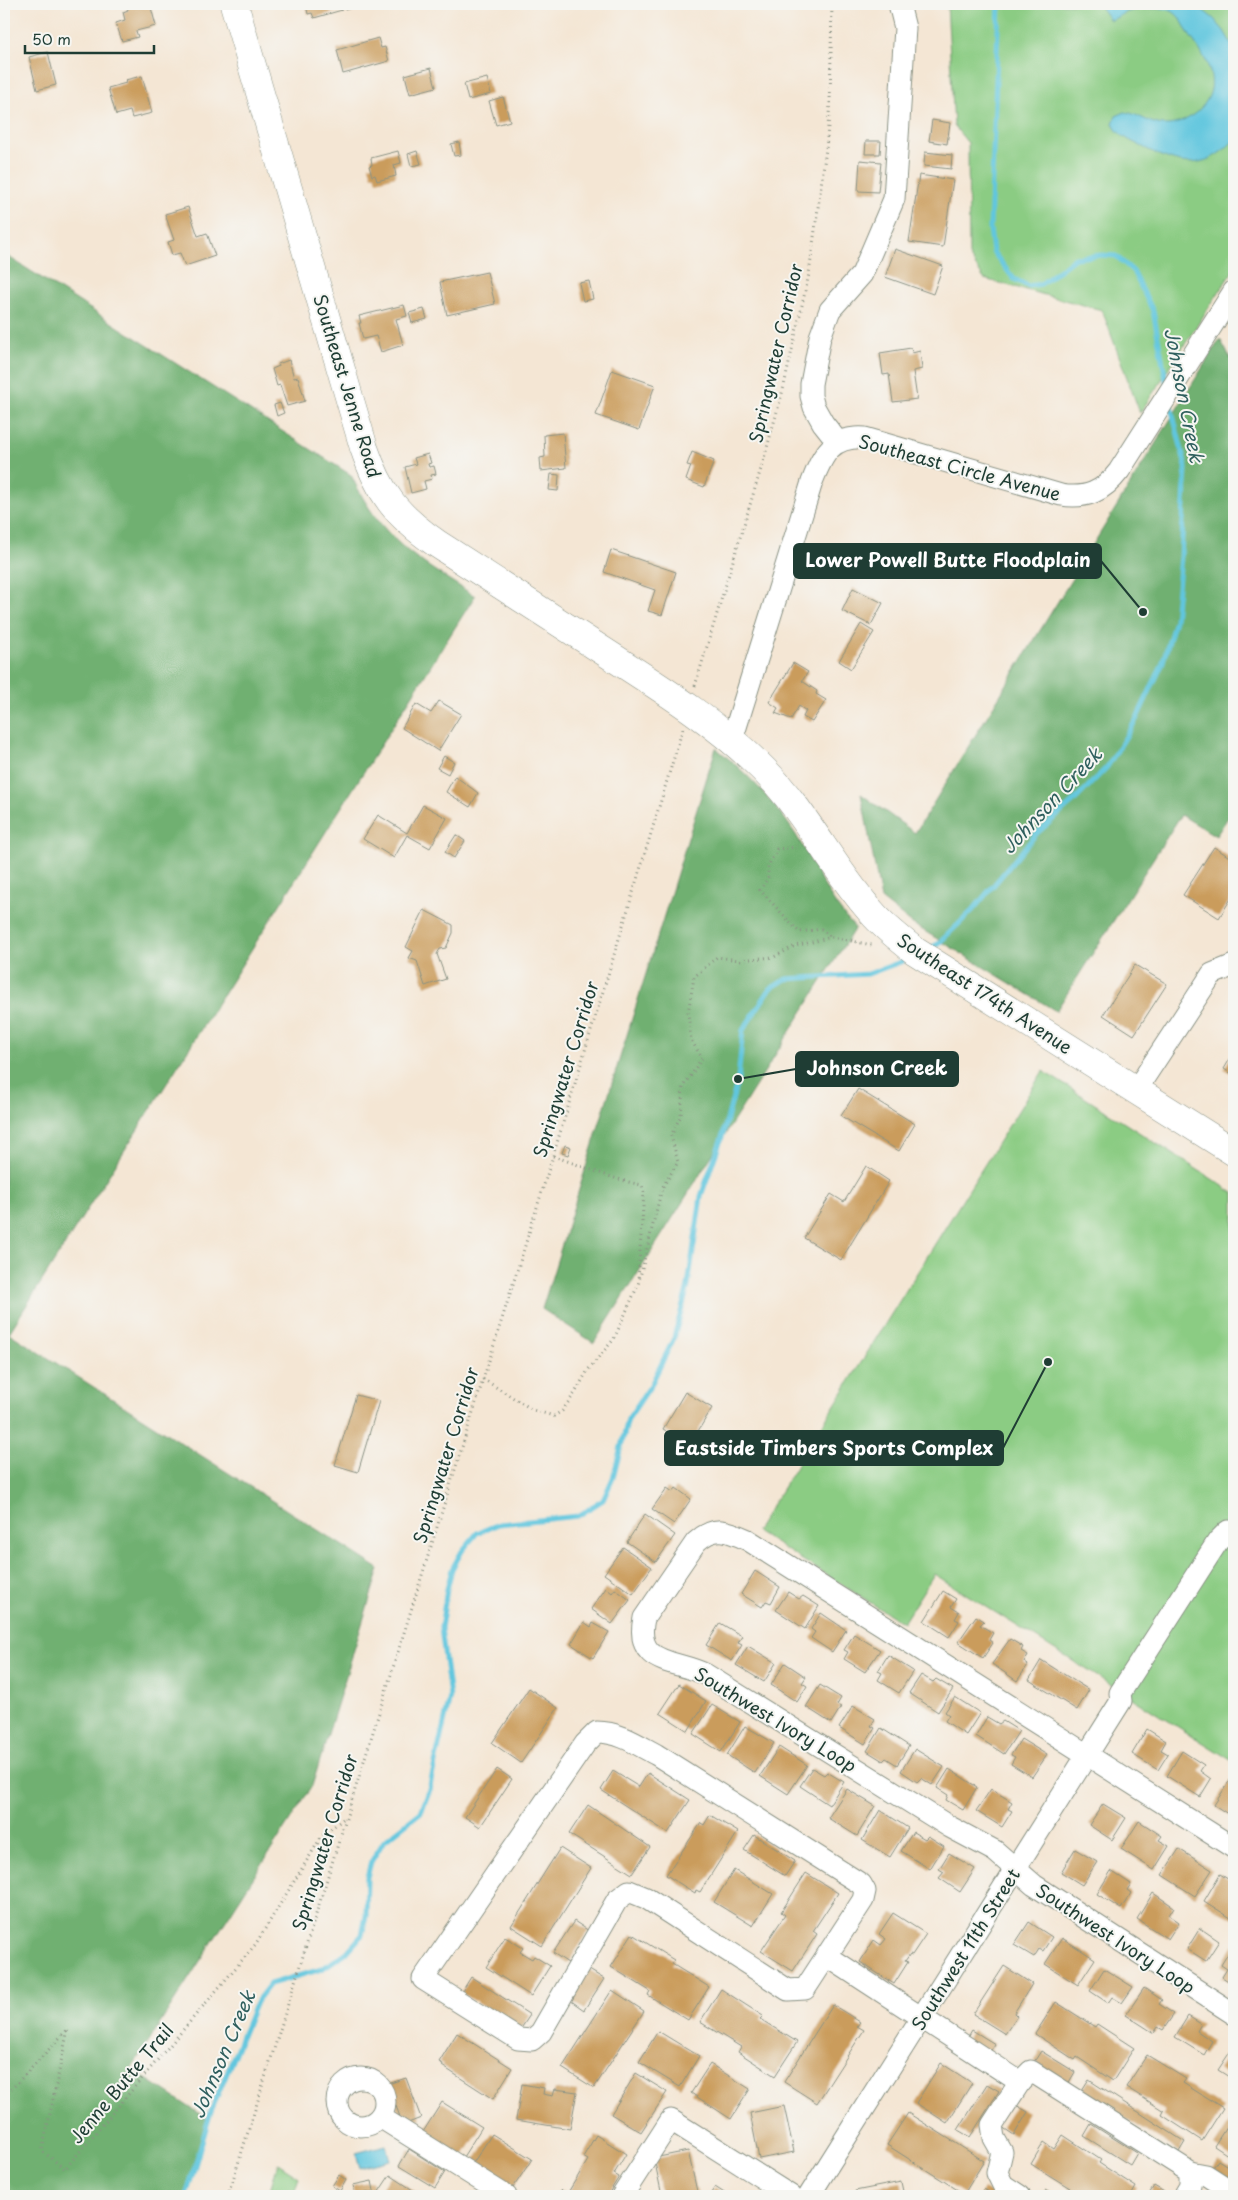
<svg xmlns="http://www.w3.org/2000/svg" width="1238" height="2200" viewBox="0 0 1238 2200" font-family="'Playpen Sans',sans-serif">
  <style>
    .green { fill: #8bcc83; stroke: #55845c }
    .forest { fill: #70b071; stroke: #487652 }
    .water { fill: #60c6de; stroke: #408289 }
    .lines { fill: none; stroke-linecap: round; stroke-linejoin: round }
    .stream { stroke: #60c6de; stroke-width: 5 }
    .building { fill: #ca9c5b }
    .minor-casing { stroke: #8a9284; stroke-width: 23 }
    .major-casing { stroke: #8a9284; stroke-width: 29 }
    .path { stroke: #8a9284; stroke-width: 3; stroke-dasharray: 1 4; stroke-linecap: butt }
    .minor { stroke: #fff; stroke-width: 21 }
    .major { stroke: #fff; stroke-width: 28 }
    .labels { text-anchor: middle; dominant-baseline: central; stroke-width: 4; stroke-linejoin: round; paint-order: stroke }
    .street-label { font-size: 18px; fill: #1f3d34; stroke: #f6f6f2 }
    .water-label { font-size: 19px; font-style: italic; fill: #2f5f5e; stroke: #f6f6f2 }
    .leader { fill: none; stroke: #1f3d34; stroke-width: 2 }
    .callout-dot { fill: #1f3d34; stroke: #f6f6f2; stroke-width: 2 }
    .callout { fill: #1f3d34; stroke: #1f3d34; stroke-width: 2 }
    .callout-label { font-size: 19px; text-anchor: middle; font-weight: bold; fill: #fff }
  </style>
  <rect width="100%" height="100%" fill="#f6f6f2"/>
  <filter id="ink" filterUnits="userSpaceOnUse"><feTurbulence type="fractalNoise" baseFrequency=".02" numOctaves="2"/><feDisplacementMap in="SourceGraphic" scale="10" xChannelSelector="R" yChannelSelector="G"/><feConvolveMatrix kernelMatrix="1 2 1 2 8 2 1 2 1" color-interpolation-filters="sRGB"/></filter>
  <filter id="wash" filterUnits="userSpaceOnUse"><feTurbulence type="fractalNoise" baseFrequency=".0096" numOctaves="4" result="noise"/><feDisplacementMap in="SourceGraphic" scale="20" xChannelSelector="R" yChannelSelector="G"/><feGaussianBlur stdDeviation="1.12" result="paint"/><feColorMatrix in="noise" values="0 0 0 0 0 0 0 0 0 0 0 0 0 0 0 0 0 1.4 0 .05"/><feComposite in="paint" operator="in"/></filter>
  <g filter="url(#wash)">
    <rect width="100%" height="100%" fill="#f4e6d4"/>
    <g class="green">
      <path d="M947,4H1234V269L1140,413L1102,310L984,279L969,256L968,143L954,126Z"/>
      <path d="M1043,1071L1234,1193V1762L934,1574L903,1623L756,1531Z"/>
      <path d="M278,2163L299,2177L293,2196H268Z"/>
    </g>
    <g class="forest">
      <path d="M4,254L351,475C382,541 416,559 475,596L9,1333L379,1569L312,1786L131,2069L209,2120L185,2196H4Z"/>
      <path d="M1220,339L1234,365V808L1216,836L1181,815L1056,1011L911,923L881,899L861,794L915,833Z"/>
      <path d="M716,748C747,773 774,801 796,835C816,868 828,900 855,928L594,1343L542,1309Z"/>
    </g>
    <g class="water">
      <path d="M1098,4H1195L1214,19L1224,31L1234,48V140C1201,175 1176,164 1139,145C1129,140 1116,134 1113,123L1116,116L1125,112C1140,114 1151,126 1168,125C1180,124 1190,118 1199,110C1224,86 1207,59 1190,36C1184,27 1181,14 1169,10C1156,7 1139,9 1127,12C1121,14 1116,19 1110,20Z"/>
      <path d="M386,2145L390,2160L360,2168L356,2153Z"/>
    </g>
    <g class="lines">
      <g class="stream">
        <path d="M999,4L990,228L993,252L1014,279L1028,286L1041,284L1075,258L1102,255L1116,256L1133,271L1153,311L1167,385"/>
        <path d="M928,949L938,944L973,910L1037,833L1074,801L1107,767L1136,720L1162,665L1175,620L1181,556L1186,467L1170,403"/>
        <path d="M186,2196L211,2111L256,2002L270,1984L322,1969L347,1952L362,1935L366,1916L367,1877L371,1862L384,1841L421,1812L428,1794L450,1697L441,1628L447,1589L452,1569L462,1551L477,1533L499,1524L578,1516L603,1500L613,1478L628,1419L651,1385L674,1338L688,1286L701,1196L723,1134L738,1079L743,1030L770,989L786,979L868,974L911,958"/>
      </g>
    </g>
    <g id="blocks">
      <g class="building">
        <path d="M126,4H150L156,26L136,31L138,37L122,41L116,23L125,20L123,12L128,10Z"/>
        <path d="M310,4H340L342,10L314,18L312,13L308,14L306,5Z"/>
        <path d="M343,4H354L355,7L345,10Z"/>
        <path d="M378,38L381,48L385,47L389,61L343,74L337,50Z"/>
        <path d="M48,52L56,85L37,90L29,57Z"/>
        <path d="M431,68L436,87L410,94L405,75Z"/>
        <path d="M142,76L152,113L132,118L130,111L116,115L108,88L126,83L125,80Z"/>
        <path d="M487,78L491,94L468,100L464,84Z"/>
        <path d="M503,97L510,121L496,125L489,101Z"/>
        <path d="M932,120L950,123L947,144L929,141Z"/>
        <path d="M866,141H881L880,154H865Z"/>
        <path d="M459,142L461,155L454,156L451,144Z"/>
        <path d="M398,151L401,163L394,165L396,176L377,181L375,175L372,176L369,166L372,165L371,158Z"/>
        <path d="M417,151L421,164L411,166L408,154Z"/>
        <path d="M925,152L952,155L951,169L924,166Z"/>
        <path d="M860,160L881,162L878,192L858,191Z"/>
        <path d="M919,175L953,180L943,247L909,242Z"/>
        <path d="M188,207L198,236L207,233L215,256L185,266L180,253L172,255L168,242L174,240L165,214Z"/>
        <path d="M895,249L943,266L933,294L885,277Z"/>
        <path d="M487,272L495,304L447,315L440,282Z"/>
        <path d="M589,281L593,299L583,301L579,283Z"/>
        <path d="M404,305L407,316L396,319L403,345L381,352L376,336L363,339L359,323H361L359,316Z"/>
        <path d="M424,309L427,319L412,323L409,313Z"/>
        <path d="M911,348L912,353L920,351L922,369L913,371L917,399L893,402L889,374L883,375L880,353Z"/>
        <path d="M289,360L294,378L298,377L305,401L287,406L280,385L277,386L272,369L279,366L278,364Z"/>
        <path d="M612,370L655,385L639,430L596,415Z"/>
        <path d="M280,403L284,413L277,416L274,405Z"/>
        <path d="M563,433L566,468L541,471L540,458L545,457L544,435Z"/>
        <path d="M692,452L714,461L704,487L686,480L691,466L687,465Z"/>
        <path d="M428,454L431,463L428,464L429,467L434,466L436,474L431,475L432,479L424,481L426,489L411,493L405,467L416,464L414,458Z"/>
        <path d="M551,474L559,475L558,491L549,490Z"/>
        <path d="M611,550L676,572L662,615L648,611L655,590L604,572Z"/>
        <path d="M853,588L883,603L871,625L842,611Z"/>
        <path d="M861,624L874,632L851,669L839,661Z"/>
        <path d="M793,663L808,672L802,681L817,691L816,694L826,700L812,722L803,717L806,711L799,706L791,719L775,713L778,708L769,702Z"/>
        <path d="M439,701L461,714L438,751L402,728L416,704L431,713Z"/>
        <path d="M444,756L454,762L448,774L437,768Z"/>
        <path d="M455,776L478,793L470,807L446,792Z"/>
        <path d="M423,805L447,818L430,848L407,835L394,858L363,839L378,815L407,833Z"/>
        <path d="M456,835L465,841L454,858L445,852Z"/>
        <path d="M1214,847L1234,860V899L1232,897L1219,918L1183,895Z"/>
        <path d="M424,910L453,925V933L446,948L440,949L437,954L446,979L425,986L417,961L409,958L413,951L406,947Z"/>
        <path d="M1135,965L1167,984L1134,1035L1103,1015Z"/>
        <path d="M1234,1052V1075L1224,1069Z"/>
        <path d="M858,1089L915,1124L899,1151L841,1116Z"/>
        <path d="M565,1145L571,1147L568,1155L562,1153Z"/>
        <path d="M866,1166L889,1181L841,1260L804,1238L831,1194L844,1202Z"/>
        <path d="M685,1392L712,1408L689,1446L663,1429Z"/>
        <path d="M356,1395L379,1401L358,1472L335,1465Z"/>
        <path d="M667,1488L673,1492L676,1488L691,1499L674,1524L652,1509Z"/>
        <path d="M645,1514L675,1535L656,1562L627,1542Z"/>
        <path d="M623,1547L652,1567L633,1594L604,1574Z"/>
        <path d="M755,1571L780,1587L771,1603L766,1601L762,1607L741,1594Z"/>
        <path d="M606,1588L612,1593L615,1589L630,1600L612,1624L591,1609Z"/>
        <path d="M943,1591L956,1599L951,1607L959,1612L955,1619L959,1621L949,1637L924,1621Z"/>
        <path d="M788,1592L799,1599L803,1596L819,1606L805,1629L776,1610Z"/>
        <path d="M821,1613L846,1630L832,1652L811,1638L815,1632L811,1629Z"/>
        <path d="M976,1616L984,1621L980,1625L993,1633L989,1640L993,1643L983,1658L958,1642Z"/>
        <path d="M584,1622L591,1627L593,1623L609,1632L593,1658L571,1644Z"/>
        <path d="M720,1623L742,1636L738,1643L742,1645L732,1661L706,1645Z"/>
        <path d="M854,1634L880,1650L865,1672L844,1659L848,1652L844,1650Z"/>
        <path d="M1010,1639L1023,1647L1021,1651L1028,1655L1024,1662L1028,1665L1017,1681L992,1664Z"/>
        <path d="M748,1646L776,1663L764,1682L736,1665Z"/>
        <path d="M888,1655L913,1671L899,1693L878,1680L882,1673L878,1671Z"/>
        <path d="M1041,1660L1089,1690L1077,1710L1029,1680Z"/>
        <path d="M785,1663L806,1677L802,1683L807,1686L797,1702L771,1685Z"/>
        <path d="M921,1675L933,1682L936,1679L953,1689L938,1712L909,1693Z"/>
        <path d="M679,1684L706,1701L688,1731L660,1713Z"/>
        <path d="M820,1685L841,1698L837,1705L841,1707L831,1723L806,1707Z"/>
        <path d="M529,1688L558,1708L521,1763L492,1743Z"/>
        <path d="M955,1697L980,1713L966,1735L945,1721L949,1715L945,1712Z"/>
        <path d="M712,1705L740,1722L721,1752L693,1734Z"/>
        <path d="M853,1706L875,1719L871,1726L875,1728L865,1744L839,1728Z"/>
        <path d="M987,1717L999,1724L1003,1721L1019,1731L1004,1754L976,1736Z"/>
        <path d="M745,1726L774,1743L755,1773L727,1755Z"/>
        <path d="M881,1728L909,1746L897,1765L886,1758L883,1761L867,1751Z"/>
        <path d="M1147,1729L1166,1741L1161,1750L1168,1754L1158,1770L1132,1754Z"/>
        <path d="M1021,1739L1047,1755L1032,1777L1011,1764L1015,1757L1011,1755Z"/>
        <path d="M779,1747L807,1765L788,1794L760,1776Z"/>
        <path d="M915,1749L944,1767L932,1785L921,1778L917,1782L901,1771Z"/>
        <path d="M1182,1751L1204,1765L1200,1771L1211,1779L1200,1797L1167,1776Z"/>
        <path d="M812,1768L824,1775L827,1772L844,1782L829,1805L800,1786Z"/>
        <path d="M497,1769L512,1779L480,1827L465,1817Z"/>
        <path d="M949,1769L977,1787L963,1810L946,1800L948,1795L937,1788Z"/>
        <path d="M613,1771L639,1787L648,1773L690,1800L668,1833L601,1790Z"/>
        <path d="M1230,1780L1234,1783V1818L1214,1805Z"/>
        <path d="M847,1789L875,1806L857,1836L828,1818Z"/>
        <path d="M991,1789L1012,1802L1008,1809L1012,1811L1002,1827L976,1811Z"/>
        <path d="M1103,1804L1126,1818L1112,1840L1089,1825Z"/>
        <path d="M588,1805L650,1847L632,1874L569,1834Z"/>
        <path d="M880,1810L908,1828L890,1857L862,1840Z"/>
        <path d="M710,1815L738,1832L700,1892L696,1890L695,1893L666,1875L701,1823L704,1825Z"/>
        <path d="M1139,1821L1162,1836L1159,1840L1169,1846L1154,1870L1121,1849Z"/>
        <path d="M913,1832L925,1839L928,1836L944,1846L930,1869L901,1851Z"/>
        <path d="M754,1835L795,1861L785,1876L744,1850Z"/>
        <path d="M560,1848L591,1868L542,1946L511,1926Z"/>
        <path d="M1075,1849L1097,1862L1082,1885L1061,1872Z"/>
        <path d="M1179,1849L1212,1870L1195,1896L1162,1875Z"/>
        <path d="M949,1853L975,1869L960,1892L939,1878L944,1872L939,1869Z"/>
        <path d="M734,1870L773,1894L753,1926L714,1902Z"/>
        <path d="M1111,1871L1131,1884L1127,1890L1131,1893L1121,1909L1097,1894Z"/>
        <path d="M806,1873L838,1893L813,1931L817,1934L793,1971L761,1951L785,1915L781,1912Z"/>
        <path d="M1220,1874L1234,1883V1920L1204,1901Z"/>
        <path d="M1153,1893L1174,1907L1169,1915L1179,1922L1168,1939L1137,1919Z"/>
        <path d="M893,1913L926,1934L912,1955L910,1954L905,1961L908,1962L894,1984L860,1962L874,1940L881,1945L886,1939L879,1934Z"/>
        <path d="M574,1921L589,1931L568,1963L553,1953Z"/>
        <path d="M1029,1922L1052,1937L1043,1951L1039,1949L1034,1957L1014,1945Z"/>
        <path d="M1200,1928L1219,1941L1206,1961L1187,1949Z"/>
        <path d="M632,1934L674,1960L672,1964L709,1987L688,2020L648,1995L650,1991L611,1967Z"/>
        <path d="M505,1937L523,1948L520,1952L532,1959L534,1956L550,1966L531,1996L486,1967Z"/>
        <path d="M1062,1938L1095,1959L1078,1985L1045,1964Z"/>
        <path d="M1234,1944V1982L1233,1984L1222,1977L1227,1969L1221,1965Z"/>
        <path d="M1004,1966L1032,1984L1014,2013L1017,2016L1005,2034L973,2014Z"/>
        <path d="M586,1968L604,1979L584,2010L567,1998Z"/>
        <path d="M1104,1969L1133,1987L1122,2003L1112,1997L1108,2003L1090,1991Z"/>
        <path d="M471,1977L530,2015L520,2030L461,1993Z"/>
        <path d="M1144,1988L1162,2000L1159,2004L1174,2014L1163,2030L1158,2027L1154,2033L1126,2015Z"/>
        <path d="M721,1989L763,2016L760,2019L797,2042L775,2076L738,2052L741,2047L700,2022Z"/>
        <path d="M612,1990L644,2011L594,2088L562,2068Z"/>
        <path d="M1056,2002L1095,2027L1097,2024L1134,2048L1113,2081L1077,2057L1075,2060L1035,2034Z"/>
        <path d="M833,2005L860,2022L857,2026L864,2030L817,2103L784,2082Z"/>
        <path d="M1188,2016L1201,2024L1197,2031L1212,2041L1204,2055L1175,2037Z"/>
        <path d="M972,2030L995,2044L987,2056L965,2042Z"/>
        <path d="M658,2031L699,2056L680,2087L639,2062Z"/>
        <path d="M457,2033L512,2068L493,2099L442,2066L443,2064L439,2062Z"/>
        <path d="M1232,2049L1234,2051V2080L1218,2070Z"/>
        <path d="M1041,2051L1075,2072L1068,2084L1034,2062Z"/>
        <path d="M1147,2055L1186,2079L1183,2083L1223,2108L1202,2141L1162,2115L1164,2111L1126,2087Z"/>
        <path d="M941,2063L972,2083L947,2123L916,2103Z"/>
        <path d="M710,2064L750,2089L731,2119L691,2093Z"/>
        <path d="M636,2073L667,2092L641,2132L611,2114Z"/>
        <path d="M406,2078L421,2118L403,2125L388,2084Z"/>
        <path d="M1089,2080L1185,2142L1179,2152L1082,2091Z"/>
        <path d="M522,2084L544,2088L543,2094L553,2096L555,2089L577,2092L570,2129L516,2120Z"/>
        <path d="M987,2084L999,2091L970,2137L958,2130Z"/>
        <path d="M442,2102L482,2127L463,2157L423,2132Z"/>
        <path d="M1016,2105L1028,2112L1014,2135L1002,2127Z"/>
        <path d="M784,2106L794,2152L759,2159L750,2113Z"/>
        <path d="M908,2113L984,2161L964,2194L887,2145Z"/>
        <path d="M1234,2115V2159L1214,2146Z"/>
        <path d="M1091,2124L1137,2153L1130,2165L1084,2136Z"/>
        <path d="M492,2134L532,2159L513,2188L473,2163Z"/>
        <path d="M596,2135L626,2154L614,2174L619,2177L607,2196H558L561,2190L567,2194L588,2160L583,2157Z"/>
        <path d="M1063,2135L1101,2160L1099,2163L1136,2187L1131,2196H1079L1078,2193L1031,2164L1044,2142L1054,2149Z"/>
        <path d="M409,2149L445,2172L435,2188L399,2166Z"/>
        <path d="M688,2151L698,2196H662L654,2158Z"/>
        <path d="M1218,2160L1234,2170V2187L1210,2172Z"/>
        <path d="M339,2175L346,2180L340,2191L332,2186Z"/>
        <path d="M390,2175L422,2196H376Z"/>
        <path d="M372,2181L374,2191L355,2195L353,2185Z"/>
        <path d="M901,2182L904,2196H856L855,2191Z"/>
        <path d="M1154,2186L1171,2196H1148Z"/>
        <path d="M715,2187L729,2196H709Z"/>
        <path d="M984,2189L996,2196H980Z"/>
        <path d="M1046,2190L1056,2196H1042Z"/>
      </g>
    </g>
  </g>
  <g filter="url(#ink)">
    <use href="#blocks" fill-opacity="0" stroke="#8a9284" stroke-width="1"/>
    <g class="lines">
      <g class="minor-casing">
        <g id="minor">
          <path d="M838,442L823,423L814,407L811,396V384L820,337L830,310L862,274L894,199L905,28L899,4"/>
          <path d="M732,740L812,482C823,454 831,436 865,438L1061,495C1086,499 1103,492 1119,471L1234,291"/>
          <path d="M1136,1090L1212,974L1234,965"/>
          <path d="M597,1732C620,1732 638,1745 657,1755L861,1884L865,1891L863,1900L805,1989L788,1990L646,1898L629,1891L617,1900L541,2032L532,2040L518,2039L423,1979L585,1744Z"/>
          <path d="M1234,1848L748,1540C727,1530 715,1525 696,1542L644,1618C634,1666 674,1659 705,1674L950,1827L995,1851L1034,1885L1234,2014"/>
          <path d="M827,1956L1020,2082"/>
          <circle cx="361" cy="2102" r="24"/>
          <path d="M380,2117L506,2196"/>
          <path d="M1190,2172L1206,2175L1234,2193"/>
          <path d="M622,2196L671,2120L791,2196"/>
          <path d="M809,2196L1121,1701L1120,1693L1218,1541L1228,1531H1234"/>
          <path d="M1020,2196L1003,2185L997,2173L1002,2152L994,2138L992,2125L1020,2082L1031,2071L1190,2172V2186L1184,2196"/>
        </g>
      </g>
      <g class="major-casing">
        <path id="major" d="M234,4L364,448C380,494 396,515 436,543C494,581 553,618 611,656C664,690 718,724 763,769C807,813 833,870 875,916C887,929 901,940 915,951L1234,1152"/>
      </g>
      <g class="path">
        <path d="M695,686L763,462L783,390L809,274L826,149L830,103L832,4"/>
        <path d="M797,847L777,849L768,866V878L760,890L799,932L821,929L831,937"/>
        <path d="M553,1156C583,1166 611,1179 642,1185L644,1193L638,1279"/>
        <path d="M483,1379L533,1410L554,1416L562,1411L575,1393L588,1370L614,1339L638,1285L662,1188L678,1162L671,1136L681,1115L683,1088L702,1058L691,1040L688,1013L694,977L717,957L739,960L774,957L795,946L832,937L872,945"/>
        <path d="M4,2097L68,2029L42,2151L65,2169L255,1945L322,1836L343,1819"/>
        <path d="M228,2196L553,1156L683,728"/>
      </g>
      <use href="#minor" class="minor"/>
      <use href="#major" class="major"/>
    </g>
  </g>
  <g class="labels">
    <g class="street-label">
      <text transform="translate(775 353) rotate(-77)">Springwater Corridor</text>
      <text transform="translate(348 386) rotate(73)">Southeast Jenne Road</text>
      <text transform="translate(960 467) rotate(15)">Southeast Circle Avenue</text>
      <text transform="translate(985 993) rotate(33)">Southeast 174th Avenue</text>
      <text transform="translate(565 1069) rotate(-73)">Springwater Corridor</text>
      <text transform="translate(445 1455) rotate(-73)">Springwater Corridor</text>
      <text transform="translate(776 1719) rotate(31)">Southwest Ivory Loop</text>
      <text transform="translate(324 1842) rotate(-73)">Springwater Corridor</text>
      <text transform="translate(1116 1938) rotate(33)">Southwest Ivory Loop</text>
      <text transform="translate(965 1949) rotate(-58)">Southwest 11th Street</text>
      <text transform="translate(121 2083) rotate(-50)">Jenne Butte Trail</text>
    </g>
    <g class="water-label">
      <text transform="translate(1185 395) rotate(79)">Johnson Creek</text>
      <text transform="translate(1051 800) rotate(-47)">Johnson Creek</text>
      <text transform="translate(222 2054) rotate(-67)">Johnson Creek</text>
    </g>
  </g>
  <path class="leader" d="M1143 612L1101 561M738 1079L796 1069M1048 1362L1003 1448"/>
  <g class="callout-dot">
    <circle cx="1143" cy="612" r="5"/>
    <circle cx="738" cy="1079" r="5"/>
    <circle cx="1048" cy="1362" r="5"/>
  </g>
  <g class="callout">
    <rect x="794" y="544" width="307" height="34" rx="5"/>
    <rect x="796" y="1052" width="162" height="34" rx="5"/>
    <rect x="665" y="1431" width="338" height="34" rx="5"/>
  </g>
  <g class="callout-label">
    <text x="948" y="567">Lower Powell Butte Floodplain</text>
    <text x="877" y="1075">Johnson Creek</text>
    <text x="834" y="1455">Eastside Timbers Sports Complex</text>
  </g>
  <rect width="1238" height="2200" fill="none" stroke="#f6f6f2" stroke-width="20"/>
  <path d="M25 45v8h129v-8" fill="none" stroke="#1f3d34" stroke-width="2.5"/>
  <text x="32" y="45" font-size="15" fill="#1f3d34" stroke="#f6f6f2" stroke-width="4" paint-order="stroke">50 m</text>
</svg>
